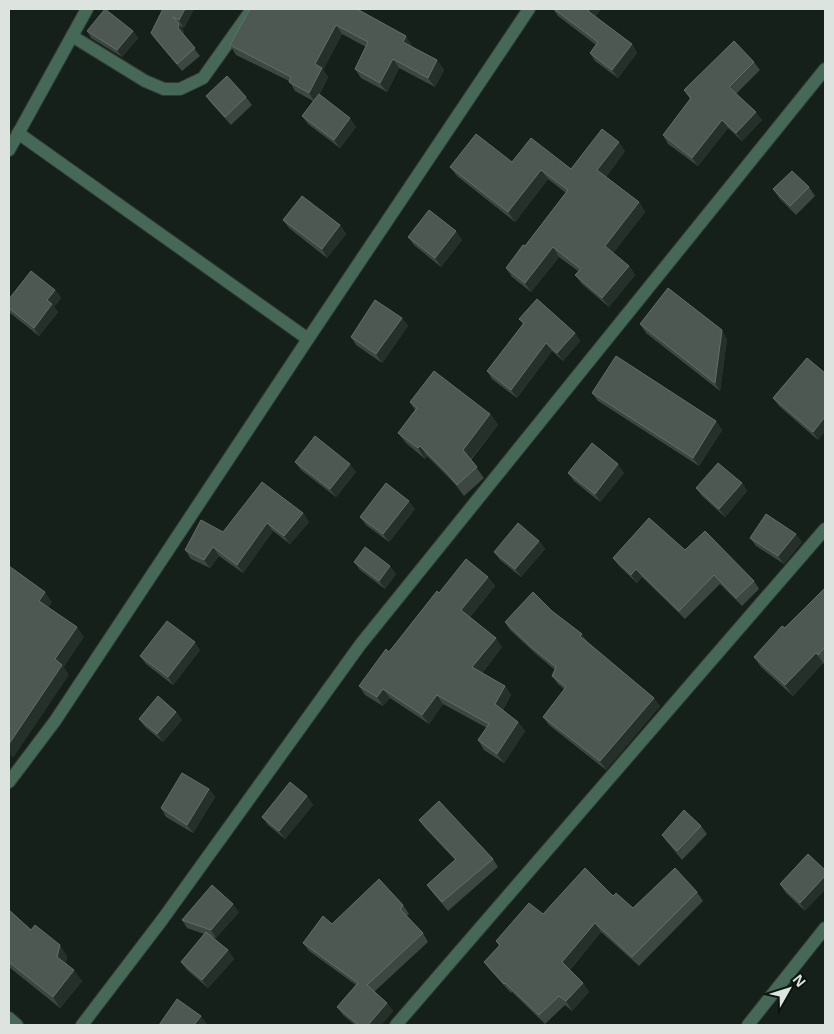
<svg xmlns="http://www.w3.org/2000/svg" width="834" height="1034" viewBox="0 0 834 1034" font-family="'Open Sans',sans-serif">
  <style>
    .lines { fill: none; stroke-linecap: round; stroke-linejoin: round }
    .minor-casing { stroke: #313b36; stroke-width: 14 }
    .minor { stroke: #466856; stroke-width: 12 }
    .wall { fill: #3c4741 }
    .shaded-wall { fill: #25302a }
    .building { fill: #4d5852; stroke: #646e68 }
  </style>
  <rect width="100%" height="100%" fill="#15201a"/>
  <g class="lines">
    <g class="minor-casing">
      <g id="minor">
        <path d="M72,36L145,81L164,89H180L203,78L252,9"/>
        <path d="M18,133L308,339"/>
        <path d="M9,150L87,9"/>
        <path d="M9,782L55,721L308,339L529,9"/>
        <path d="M9,1018L17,1025"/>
        <path d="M82,1025L162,920L360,645L825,69"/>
        <path d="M396,1025L825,529"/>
        <path d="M748,1025L825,928"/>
      </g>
    </g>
    <use href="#minor" class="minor"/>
  </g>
  <g class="wall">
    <path d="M161,9H194L184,28L181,26L184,32L183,34L200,56L182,71L156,40L151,33L162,10Z"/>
    <path d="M357,9L412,46V47L437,60L444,70L435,87L399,68L387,92L361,78L355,69L366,47L342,34L323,70L328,77L319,95L356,127L340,148L308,124L302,116L313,101L295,91L289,81L236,55L230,45Z"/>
    <path d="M553,9H601L595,17L632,44L637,53L618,78L595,61L590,53L596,45L558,16Z"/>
    <path d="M87,31H133L138,38L122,57L91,38Z"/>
    <path d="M754,62L760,70L736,94L762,120L742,141L728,128L698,166L668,144L663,135L690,99L684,90Z"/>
    <path d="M206,96L246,97L252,105L231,125L212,104Z"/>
    <path d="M625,151L606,177L639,202L645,212L613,253L629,266L635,275L609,307L582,284L575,275L578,271L559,257L531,292L512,277L506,268L525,246L566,193L548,179L515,222L457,176L450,167L512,162L571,169Z"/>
    <path d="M809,187L815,196L796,215L779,198L773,189Z"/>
    <path d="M283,220L340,225L346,234L327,258L289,228Z"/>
    <path d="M408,237L462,240L441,267L414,245Z"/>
    <path d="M55,290L61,298L54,307L58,312L39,336L10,313L9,311V299Z"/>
    <path d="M402,318L408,326L382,363L356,345L351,337Z"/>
    <path d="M519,319L575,333L580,341L563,361L552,351L517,398L492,379L487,371L523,324Z"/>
    <path d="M640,324L727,339L720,391L646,333Z"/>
    <path d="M807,358L818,440L779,406L773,398Z"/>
    <path d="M592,393L716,421L722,430L699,466L598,401Z"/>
    <path d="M410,402L490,414L498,425L471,460L484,478L464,496L455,484L427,456L425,459L406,443L398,433L415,410Z"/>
    <path d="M295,462L356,472L336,497L301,470Z"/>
    <path d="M568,473H624L600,502L574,481Z"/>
    <path d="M742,483L747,491L725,517L702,496L696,488Z"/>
    <path d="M415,509L389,542L366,525L360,517Z"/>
    <path d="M303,513L309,522L290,544L273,531L243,573L219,556L210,568L191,559L185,550L223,532Z"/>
    <path d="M750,538L802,542L784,564L756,546Z"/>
    <path d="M539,541L545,549L521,577L500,560L494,552Z"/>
    <path d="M685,550L754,581L759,589L742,606L720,584L685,619L642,577L637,583L619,566L613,558Z"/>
    <path d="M354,562L396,574L385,589L360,570Z"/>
    <path d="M488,577L495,586L470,617L502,647L482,673L505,686L511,695L503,710L518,722L525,731L504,763L484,750L478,740L487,728L443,704L429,724L390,698L383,706L365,695L359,686L439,593Z"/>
    <path d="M825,588V665L823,663L793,696L761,667L754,657Z"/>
    <path d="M552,611L660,706L606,770L549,725L543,717L564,689L558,684L552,676L555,670L536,654L510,630L505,622Z"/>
    <path d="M200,650L173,685L146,664L140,656Z"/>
    <path d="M176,712L182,720L163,742L145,727L139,719Z"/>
    <path d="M209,789L215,797L193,833L166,817L161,808Z"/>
    <path d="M307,796L313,805L285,839L268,825L262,817Z"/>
    <path d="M419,820L493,859L498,867L448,911L433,893L427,885L455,860L425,828Z"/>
    <path d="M701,826L707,834L682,860L668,843L662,835Z"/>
    <path d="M808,854L805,911L786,893L780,884Z"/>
    <path d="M697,892L703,901L639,966L601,932L570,970L583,983L589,992L572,1011L565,1005L545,1024L512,992L511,993L491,971L484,962L499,946L496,941L543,914L613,896L633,908Z"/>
    <path d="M403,905L409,914L406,916L423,933L428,942L374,992L387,1003L393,1011L381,1025H355L343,1015L337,1007L356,985L309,951L303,943L332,924Z"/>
    <path d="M9,910L31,930L67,956L66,963L82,981L60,1008L9,967Z"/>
    <path d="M239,912L216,938L212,937L228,950L234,959L208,988L187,970L181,962L204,934L187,928L182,920Z"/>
  </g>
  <g class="shaded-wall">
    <path d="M185,9H194L184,28L179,20Z"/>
    <path d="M589,9H601L593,19L588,11Z"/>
    <path d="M179,24L184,32L183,35L178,28Z"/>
    <path d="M336,25L342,34L323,70L328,77L315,102L309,93L315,64Z"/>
    <path d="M133,31L138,38L122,57L117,50Z"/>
    <path d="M406,36L412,46L409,51L403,42Z"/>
    <path d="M632,44L637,53L618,78L612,70Z"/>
    <path d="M393,59L399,68L387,92L380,83Z"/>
    <path d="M437,60L444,70L435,87L428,78Z"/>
    <path d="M756,112L762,120L742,141L736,133Z"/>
    <path d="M350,118L356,127L340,148L334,140Z"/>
    <path d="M722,120L728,128L698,166L692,158Z"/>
    <path d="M619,142L625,151L604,180L597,170Z"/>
    <path d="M541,170L548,179L515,222L508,212Z"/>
    <path d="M639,202L645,212L612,255L605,246Z"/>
    <path d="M340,225L346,234L327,258L322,249Z"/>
    <path d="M456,231L462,240L441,267L435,258Z"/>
    <path d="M553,247L559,257L531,292L525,283Z"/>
    <path d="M629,266L635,275L609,307L602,298Z"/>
    <path d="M55,290L61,298L54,307L58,312L39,336L34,328L47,300Z"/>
    <path d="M402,318L408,326L382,363L376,354Z"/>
    <path d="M722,330L727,339L720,391L715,383Z"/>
    <path d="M575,333L580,341L563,361L557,353Z"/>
    <path d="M546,343L552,351L517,398L511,390Z"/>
    <path d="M490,414L498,425L470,460L463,450Z"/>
    <path d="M825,417V432L818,440L813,432Z"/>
    <path d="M716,421L722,430L699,466L693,458Z"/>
    <path d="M420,446L427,456L425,459L418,448Z"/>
    <path d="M350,464L356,472L336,497L330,489Z"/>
    <path d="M618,464L624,473L600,502L595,494Z"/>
    <path d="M742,483L747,491L725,517L719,509Z"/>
    <path d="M409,501L415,509L389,542L383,534Z"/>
    <path d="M303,513L309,522L290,544L284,536Z"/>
    <path d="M267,523L273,531L243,573L237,565Z"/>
    <path d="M796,534L802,542L784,564L778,556Z"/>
    <path d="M539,541L545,549L521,577L515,569Z"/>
    <path d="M213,547L219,556L210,568L204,560Z"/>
    <path d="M390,566L396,574L385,589L379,581Z"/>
    <path d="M636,569L642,577L637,583L631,575Z"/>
    <path d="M488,577L495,586L468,619L461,610Z"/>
    <path d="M45,592L52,602L46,611L39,601Z"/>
    <path d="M77,627L84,637L64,667L69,675L13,758L9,752V744L55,659Z"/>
    <path d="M582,634L588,642L580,636Z"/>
    <path d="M496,638L502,647L479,676L472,667Z"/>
    <path d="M195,642L200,650L173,685L168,677Z"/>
    <path d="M816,653L823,663L793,696L785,685Z"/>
    <path d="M505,686L511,695L501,713L495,704Z"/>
    <path d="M383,689L390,698L383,706L377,697Z"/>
    <path d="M437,695L443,704L429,724L422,715Z"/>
    <path d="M654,698L660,706L606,770L600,761Z"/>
    <path d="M176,712L182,720L163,742L157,734Z"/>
    <path d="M518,722L525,731L504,763L497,754Z"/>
    <path d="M209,789L215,797L193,833L187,825Z"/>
    <path d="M307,796L313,805L285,839L279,831Z"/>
    <path d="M825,876V890L805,911L800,903Z"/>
    <path d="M233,904L239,912L216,938L211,930Z"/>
    <path d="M595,923L601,932L568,972L562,962Z"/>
    <path d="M60,945L67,956L65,967L57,957Z"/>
    <path d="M228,950L234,959L208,988L202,980Z"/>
    <path d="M74,970L82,981L60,1008L53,997Z"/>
    <path d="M583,983L589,992L572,1011L566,1001Z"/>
    <path d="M387,1003L393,1011L381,1025H368Z"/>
    <path d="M201,1016L207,1024L206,1025H194Z"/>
  </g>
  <g class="building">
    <path d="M105,9L133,31L117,50L87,31Z"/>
    <path d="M163,9H185L179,20L173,17L179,24L178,28L195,48L177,64L151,33Z"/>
    <path d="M250,9H357L406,36L403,42L437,60L428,78L393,59L380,83L355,69L368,42L336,25L315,64L322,68L309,93L289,82L291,77L230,45Z"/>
    <path d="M554,9H589L588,11L632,44L612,70L590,53L598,42Z"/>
    <path d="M734,41L754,62L729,87L756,112L736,133L722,120L692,158L663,135L691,98L684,90Z"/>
    <path d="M227,76L246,97L225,117L206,96Z"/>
    <path d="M319,94L350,118L334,140L302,116Z"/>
    <path d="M602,129L619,142L597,170L639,202L605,246L629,266L602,298L575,275L581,269L553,247L525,283L506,268L523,245L525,246L568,190L541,170L508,212L450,167L476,134L512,162L531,138L571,169Z"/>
    <path d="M792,171L809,187L790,206L773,189Z"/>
    <path d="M302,196L340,225L322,249L283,220Z"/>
    <path d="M429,210L456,231L435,258L408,237Z"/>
    <path d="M31,271L55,290L47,300L52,304L34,328L9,308V299Z"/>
    <path d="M668,288L722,330L715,383L640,324Z"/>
    <path d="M537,299L575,333L557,353L546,343L511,390L487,371L524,323L519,319Z"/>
    <path d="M375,300L402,318L376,354L351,337Z"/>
    <path d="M616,356L716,421L693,458L592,393Z"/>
    <path d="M807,358L825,373V417L813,432L773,398Z"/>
    <path d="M434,371L490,414L463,450L477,467L457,485L447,473L420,446L418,448L398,433L417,408L410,402Z"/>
    <path d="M315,436L350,464L330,489L295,462Z"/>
    <path d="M592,443L618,464L595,494L568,473Z"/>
    <path d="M718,463L742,483L719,509L696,488Z"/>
    <path d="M262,482L303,513L284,536L267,523L237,565L213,547L204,560L185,550L201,520L223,532Z"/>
    <path d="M386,483L409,501L383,534L360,517Z"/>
    <path d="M766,514L796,534L778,556L750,538Z"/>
    <path d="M649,518L685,550L705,531L754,581L736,598L714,575L679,611L636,569L631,575L613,558Z"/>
    <path d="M518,523L539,541L515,569L494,552Z"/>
    <path d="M365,547L390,566L379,581L354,562Z"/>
    <path d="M466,559L488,577L461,610L496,638L472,667L505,686L495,704L518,722L497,754L478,740L489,724L437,695L422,715L383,689L377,697L359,686L386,649L389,652L437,591L439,593Z"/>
    <path d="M9,566L45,592L39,601L77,627L55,659L62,665L9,744Z"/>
    <path d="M825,588V647L818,655L816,653L785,685L754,657L782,626L785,628Z"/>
    <path d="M533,592L552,611L582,634L580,636L654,698L600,761L543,717L566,687L552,676L556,667L530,646L505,622Z"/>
    <path d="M167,621L195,642L168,677L140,656Z"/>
    <path d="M158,696L176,712L157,734L139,719Z"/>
    <path d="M182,773L209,789L187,825L161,808Z"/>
    <path d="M290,782L307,796L279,831L262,817Z"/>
    <path d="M439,801L493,859L442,902L427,885L456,859L419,820Z"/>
    <path d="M684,810L701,826L677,851L662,835Z"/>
    <path d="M808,854L825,870V876L800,903L780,884Z"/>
    <path d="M585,868L613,896L616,893L633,908L675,868L697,892L632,957L595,923L562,962L583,983L566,1001L559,996L539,1015L505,983L504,984L484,962L500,945L496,941L529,903L543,914Z"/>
    <path d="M379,879L403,905L400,909L423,933L367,985L387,1003L368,1025H359L337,1007L358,983L303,943L323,916L332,924Z"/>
    <path d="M212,885L233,904L211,930L182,920Z"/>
    <path d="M9,910L31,930L35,925L60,945L57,957L74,970L53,997L9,962Z"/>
    <path d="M206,932L228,950L202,980L181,962Z"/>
    <path d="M177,999L201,1016L194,1025H159Z"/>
  </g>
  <rect width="834" height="1034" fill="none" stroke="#dde4e0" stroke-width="20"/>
  <g transform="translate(789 989) rotate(51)" stroke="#0c1611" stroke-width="4" paint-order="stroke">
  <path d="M0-4L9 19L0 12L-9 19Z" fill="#dde4e0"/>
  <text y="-8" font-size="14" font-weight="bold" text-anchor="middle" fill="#dde4e0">N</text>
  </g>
</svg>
